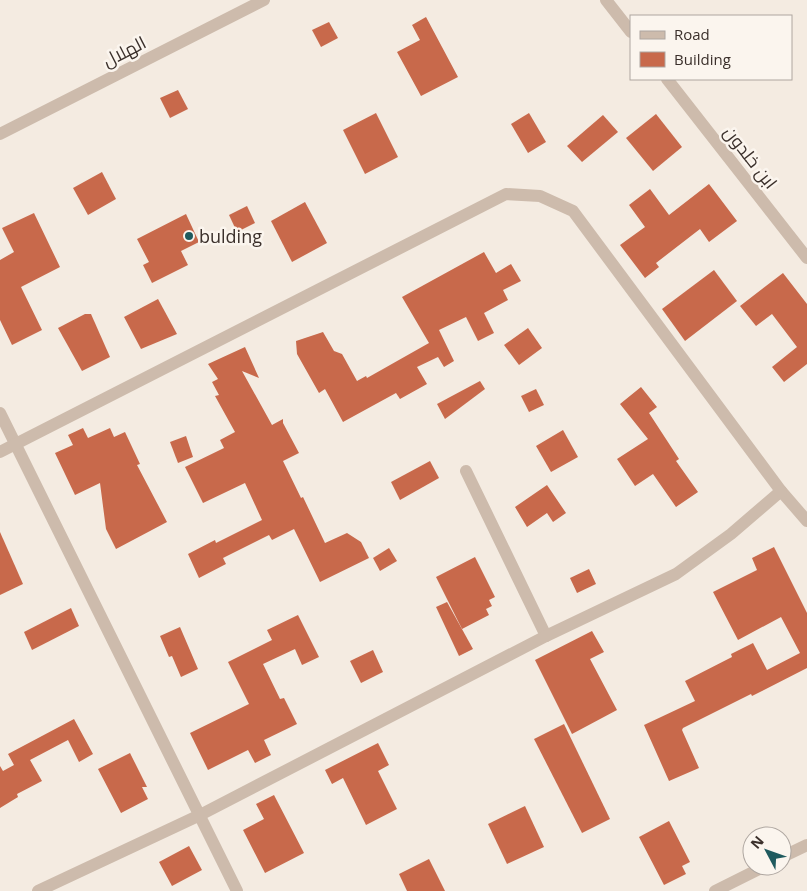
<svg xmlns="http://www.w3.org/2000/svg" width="807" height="891" viewBox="0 0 807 891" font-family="'Open Sans',Cairo,sans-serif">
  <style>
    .building { fill: #c8694b }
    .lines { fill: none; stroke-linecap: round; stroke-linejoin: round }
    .minor { stroke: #cdbbac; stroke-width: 12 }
    .poi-dot { fill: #1f5a5e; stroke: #fbf5ee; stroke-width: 2 }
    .labels { text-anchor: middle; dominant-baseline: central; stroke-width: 5; stroke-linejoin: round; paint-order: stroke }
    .street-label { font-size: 18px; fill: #3b302b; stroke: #fbf5ee }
    .poi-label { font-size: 18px; fill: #3b302b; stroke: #fbf5ee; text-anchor: start }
  </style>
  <rect width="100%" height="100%" fill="#f4ebe1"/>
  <g class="building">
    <path d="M426,17L458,77L421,96L397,52L420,40L412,25Z"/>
    <path d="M329,22L338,38L321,47L312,30Z"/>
    <path d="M178,90L188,109L170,118L160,98Z"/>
    <path d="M376,113L398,157L365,174L343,130Z"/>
    <path d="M529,113L546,142L528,153L511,124Z"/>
    <path d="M656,114L682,147L653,171L626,138Z"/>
    <path d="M603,115L618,132L582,162L567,146Z"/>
    <path d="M102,172L116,199L88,215L73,188Z"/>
    <path d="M709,184L737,221L709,242L700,229L656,263L659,267L645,278L620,245L645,227L629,205L650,189L669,215Z"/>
    <path d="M305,202L327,243L292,262L271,221Z"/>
    <path d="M247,206L255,223L237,232L229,215Z"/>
    <path d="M34,213L60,267L21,287L42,330L12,345L0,320V260L14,252L2,228Z"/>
    <path d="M186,214L199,242L181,251L188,265L152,283L143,265L149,262L137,239Z"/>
    <path d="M484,252L496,273L511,264L521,281L503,290L508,300L484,313L494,333L478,341L466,317L439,330L454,361L444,367L438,357L417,367L427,384L400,399L396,393L343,422L325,389L319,393L297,354L296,341L323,332L334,351L342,354L357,381L366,376L367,378L429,343L402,297Z"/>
    <path d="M714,270L737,301L685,341L662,309Z"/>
    <path d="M783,273L807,304V364L784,382L772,367L797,347L772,314L756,326L740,306Z"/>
    <path d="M158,299L177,334L141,349L124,317Z"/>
    <path d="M85,314H91L110,357L82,371L58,328Z"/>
    <path d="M528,328L542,348L519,365L504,345Z"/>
    <path d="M245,347L259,378L242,371L272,425L283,419V423L299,453L283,461L301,498L303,497L325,543L347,533L361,542L369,558L320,582L294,529L272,540L269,535L223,558L226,564L199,578L188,554L215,540L216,543L262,520L245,483L203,503L185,467L224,448L220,440L235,432L215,396L219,395L212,382L218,379L208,364Z"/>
    <path d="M480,381L485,389L445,419L437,404Z"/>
    <path d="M641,387L657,407L649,413L679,459L676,461L698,492L676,507L653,474L635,486L617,459L648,439L620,404Z"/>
    <path d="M536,389L544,405L529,412L521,396Z"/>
    <path d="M83,428L88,438L110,428L114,437L125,432L140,464L137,465L167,522L116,549L106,529L100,483L75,495L55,453L73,445L68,435Z"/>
    <path d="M563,430L578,457L551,472L536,446Z"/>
    <path d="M186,436L193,457L178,463L170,442Z"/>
    <path d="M430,461L439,478L400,500L391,482Z"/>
    <path d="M547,485L566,513L553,522L547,513L527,527L515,507Z"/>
    <path d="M0,532L23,584L0,595Z"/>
    <path d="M774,547L807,613V668L752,696L751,694L683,728L682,730L699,768L669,781L644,725L695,701L685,681L732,657L731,654L753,643L767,670L800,653L781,617L738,640L713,592L757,570L752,558Z"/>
    <path d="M389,548L397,561L380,571L373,558Z"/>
    <path d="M475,557L495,597L489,600L492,606L486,609L489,615L462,629L436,577Z"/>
    <path d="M589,569L596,584L577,593L570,578Z"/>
    <path d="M447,602L473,649L459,656L436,607Z"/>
    <path d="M71,608L79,626L32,650L24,632Z"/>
    <path d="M298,615L319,657L302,665L295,649L263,664L280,699L284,698L297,724L264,740L271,755L255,763L248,750L208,770L190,733L249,704L228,662L272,640L267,630Z"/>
    <path d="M180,627L198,669L181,677L172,656L169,657L160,636Z"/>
    <path d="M592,631L604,652L590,659L617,710L572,734L535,660Z"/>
    <path d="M373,650L383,672L361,683L350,661Z"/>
    <path d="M74,719L93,754L79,762L68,740L30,760L42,781L17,794L18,797L0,808V766L3,771L14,765L8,754Z"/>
    <path d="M564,724L610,819L582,833L534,739Z"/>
    <path d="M378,743L389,765L378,771L397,809L366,825L343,778L332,784L325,770Z"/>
    <path d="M130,753L147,787H142L148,799L121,813L98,769Z"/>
    <path d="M274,795L304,853L265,873L243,830L264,819L256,804Z"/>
    <path d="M525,806L544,847L507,864L488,824Z"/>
    <path d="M669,821L690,862L682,866L686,874L664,885L639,837Z"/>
    <path d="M189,846L202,870L172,886L159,862Z"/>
    <path d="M429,859L445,891H407L399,874Z"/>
  </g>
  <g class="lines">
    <g class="minor">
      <path d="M606,0L631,32"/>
      <path d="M667,79L807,258"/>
      <path d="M0,134L264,0"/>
      <path d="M0,413L237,891"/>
      <path d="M0,452L506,194L540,196L573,211L781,491L807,521"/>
      <path d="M466,471L546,636"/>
      <path d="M782,857L807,845"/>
      <path d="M38,891L200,815L546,636L676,574L731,534L781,491"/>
      <path d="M715,891L765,866"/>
    </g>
  </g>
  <circle class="poi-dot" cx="189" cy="236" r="5"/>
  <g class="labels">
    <g class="street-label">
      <text transform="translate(124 51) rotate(-27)">الهلال</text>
      <text transform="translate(751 157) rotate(52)">ابن خلدون</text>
    </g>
    <g class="poi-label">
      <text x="199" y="236">bulding</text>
    </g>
  </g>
  <rect x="630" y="15" width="162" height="65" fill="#fbf5ee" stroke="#aea6a0"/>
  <rect x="640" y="31" width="25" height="8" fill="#cdbbac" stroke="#aea6a0"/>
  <text x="674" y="40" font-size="15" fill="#3b302b">Road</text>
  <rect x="640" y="52" width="25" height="15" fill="#c8694b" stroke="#aea6a0"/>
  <text x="674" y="65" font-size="15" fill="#3b302b">Building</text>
  <g transform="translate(767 851) rotate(311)"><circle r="24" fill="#fbf5ee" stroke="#aea6a0"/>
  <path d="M0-4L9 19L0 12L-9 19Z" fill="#1f5a5e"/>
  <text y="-8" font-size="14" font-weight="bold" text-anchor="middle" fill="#3b302b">N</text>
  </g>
</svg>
